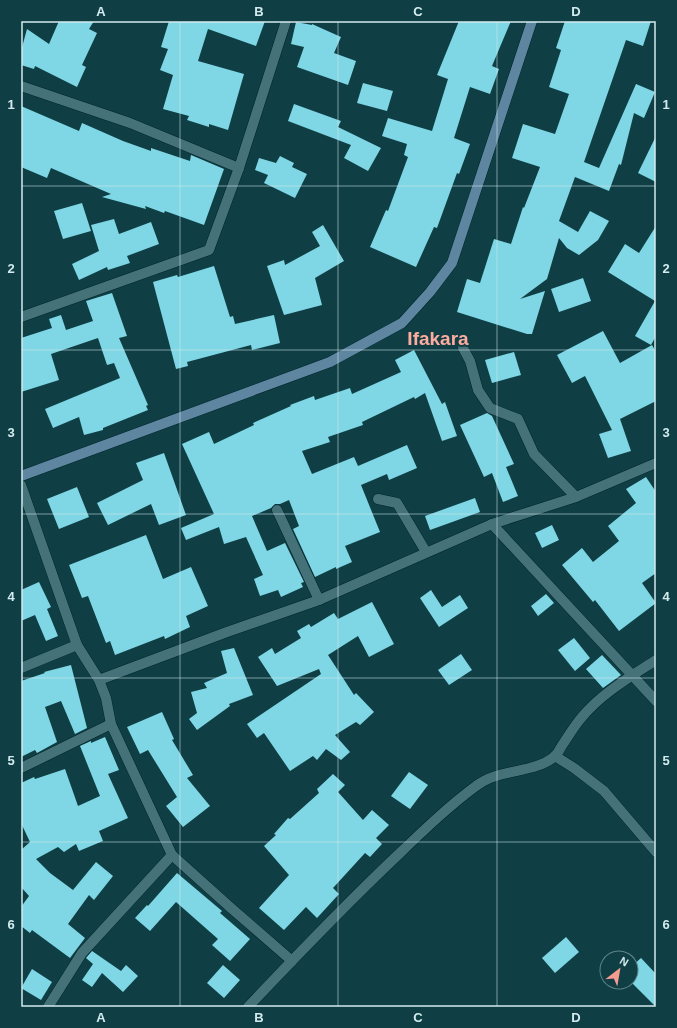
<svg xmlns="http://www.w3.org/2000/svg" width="677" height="1028" viewBox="0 0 677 1028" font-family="Helvetica,sans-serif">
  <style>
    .building { fill: #7fd6e4 }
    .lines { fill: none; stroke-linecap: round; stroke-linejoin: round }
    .street-casing { stroke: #012429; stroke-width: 11 }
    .secondary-casing { stroke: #012429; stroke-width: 11 }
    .street { stroke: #457279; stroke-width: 10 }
    .secondary { stroke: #5e86a1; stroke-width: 10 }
    .grid { fill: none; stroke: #d3ebee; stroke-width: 1; stroke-opacity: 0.55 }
    .labels { text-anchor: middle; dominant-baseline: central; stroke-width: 4; stroke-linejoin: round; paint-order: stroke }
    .town-label { font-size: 19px; font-weight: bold; fill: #ffaca0; stroke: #0f3f45 }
    .neatline { fill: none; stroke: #d3ebee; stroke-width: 1.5 }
    .grid-label { font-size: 13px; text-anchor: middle; font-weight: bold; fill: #d3ebee }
  </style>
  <rect width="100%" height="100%" fill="#0f3f45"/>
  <g class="building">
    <path d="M59,21H94L89,29L97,33L82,65L86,67L77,87L35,66L34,69L21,65V51L27,29L49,44Z"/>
    <path d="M169,21H265L256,46L208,29L198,61L244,74L228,130L209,124V127L187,120L189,116L163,109L173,75L160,70L168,49L161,47Z"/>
    <path d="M459,21H511L492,66L499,69L490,94L470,87L454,138L470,144L459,174L457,173L437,228L434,227L416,267L370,247L386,210L388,211L408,157L404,155L407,144L382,136L388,118L432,131L448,79L437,75Z"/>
    <path d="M565,21H651L643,46L626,40L584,162L599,168L636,84L655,92L644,118L634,113L621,165L619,164L609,191L575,177L559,221L578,232L590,211L609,221L598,240L579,255L567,248L559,238L547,279L520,299L545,291L532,334H527L457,312L467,279L480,283L494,239L511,244L523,207L524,208L540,167L512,158L523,124L555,134L569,94L549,87L561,50L556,48Z"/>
    <path d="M296,22L312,25V24L341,37L334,53L356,61L348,85L297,67L304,47L291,44Z"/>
    <path d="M363,83L393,91L387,111L357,103Z"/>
    <path d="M294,104L341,121L338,127L381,148L368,171L344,158L351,145L288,121Z"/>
    <path d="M21,106L79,131L82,123L123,141L151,151V148L190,161L191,155L224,169L204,225L165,211L164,213L145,206L146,209L102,197L111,194L51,168L47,178L21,167Z"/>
    <path d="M656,136V182L638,173Z"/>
    <path d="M280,156L294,163L292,167L307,174L295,198L264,183L268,175L255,170L259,158L276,163Z"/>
    <path d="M82,203L91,231L63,239L54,211Z"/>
    <path d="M114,219L119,234L151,222L159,244L127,256L130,263L108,270L107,267L79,280L72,264L99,251L91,225Z"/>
    <path d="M323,225L344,261L315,278L322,305L284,315L267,266L284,260L285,265L320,246L312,232Z"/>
    <path d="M656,226V336L651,345L635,336L655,301L608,272L625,244L639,253Z"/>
    <path d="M214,266L230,317L233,316L235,324L274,315L280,343L252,350L251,345L187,362L188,366L176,369L153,282L177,275L178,277Z"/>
    <path d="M583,278L591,301L559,312L551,289Z"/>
    <path d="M112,293L127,336L119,338L148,405L146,406L148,410L103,428V430L84,435L79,417L53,428L45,409L120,378L114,363L107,365L98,338L51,354L59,380L21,392V338L52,328L49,319L61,315L66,330L93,321L86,301Z"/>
    <path d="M603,331L620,363L652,345L656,352V401L620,419L631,451L608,458L599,434L612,430L585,376L572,383L557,355Z"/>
    <path d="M414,350L442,404L445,402L457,436L442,441L425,393L415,399L414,397L362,422L363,425L328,437L330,442L302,451L312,474L354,457L358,466L407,445L417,468L389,480L387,474L361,485L380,532L345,546L352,562L336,569V567L315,577L293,529L299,526L289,500L280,504H275L271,508L252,516L267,551L285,543L304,582L301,583L303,587L281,597L278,590L260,596L254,579L263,575L246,537L224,544L219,527L186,540L181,528L214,514L182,444L209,432L214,444L254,425L253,423L291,406L290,405L314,396L315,400L350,388L352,394L401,372L395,360Z"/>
    <path d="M514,352L521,375L492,383L485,360Z"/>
    <path d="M487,413L492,416L514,464L506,467L518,496L503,502L492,473L484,477L460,425Z"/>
    <path d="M164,453L186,515L159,525L151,504L108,525L97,503L143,480L136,463Z"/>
    <path d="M646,477L656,492V573L642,583L656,603L619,631L595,600L593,602L562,565L582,548L593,562L619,541L608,526L636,503L626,489Z"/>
    <path d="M77,487L89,517L59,529L47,499Z"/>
    <path d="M475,498L480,512L430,530L425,516Z"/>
    <path d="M552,525L559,540L542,548L535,533Z"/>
    <path d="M146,535L163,579L191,567L208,606L186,616L190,627L165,639L164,636L115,655L110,641L106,643L88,596L82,598L69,565Z"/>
    <path d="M39,582L51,607L47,609L58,636L46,641L35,615L21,621V590Z"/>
    <path d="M431,590L442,607L460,595L468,608L439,627L420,598Z"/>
    <path d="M546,594L554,603L538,616L531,606Z"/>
    <path d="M372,602L394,644L369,657L358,636L328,655L354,695L356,693L374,712L360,725L356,722L335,735L350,752L341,760L326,749L317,760L313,756L290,771L264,733L257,738L247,724L321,674L319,669L277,686L258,657L272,648L275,654L301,638L297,631L309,624L311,627L334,613L338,619Z"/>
    <path d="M574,638L590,658L575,671L558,650Z"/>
    <path d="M234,648L253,695L229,704L230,706L197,730L189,719L197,713L191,692L207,688L204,683L227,673L221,651Z"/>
    <path d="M461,654L472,670L449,685L438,670Z"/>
    <path d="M602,655L621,675L603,688L586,669Z"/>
    <path d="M71,665L87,728L75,734L61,701L45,707L57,742L37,753L35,750L21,757V681L45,673L44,672Z"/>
    <path d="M162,712L174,739L172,740L193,775L187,778L210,806L183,827L166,806L177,797L148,750L140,754L127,727Z"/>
    <path d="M105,737L119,770L108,774L128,818L99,831L103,841L79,851L76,844L64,852L58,847L36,859L50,873L73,890L96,862L113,876L94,900L89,895L68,924L85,938L70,958L32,930L30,933L21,926V907L29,896L21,887V850L30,842L21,823V783L34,777L35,779L65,769L78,806L100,796L80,746L91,741V743Z"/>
    <path d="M409,772L428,785L410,809L391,796Z"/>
    <path d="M333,774L345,785L338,792L363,820L372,810L389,825L376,838L382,844L370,857L365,853L333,888L339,894L317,918L306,907L284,930L259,908L289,875L264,846L276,835L274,834L288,818L290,819L319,793L317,789Z"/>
    <path d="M177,873L222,911L220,913L250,939L230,961L212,945L218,939L176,902L150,931L135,918L147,905L148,906Z"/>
    <path d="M566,937L579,952L555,973L542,958Z"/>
    <path d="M92,951L121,971L126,965L138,976L123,992L102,973L92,987L82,980L93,964L86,958Z"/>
    <path d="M641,958L656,974V1007L631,982V967Z"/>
    <path d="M223,965L240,980L224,998L207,983Z"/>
    <path d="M32,969L52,982L41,1000L21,988Z"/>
  </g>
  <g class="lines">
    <g class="street-casing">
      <g id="street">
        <path d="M21,86L130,123L239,168"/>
        <path d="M21,317L209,250L239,168L286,21"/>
        <path d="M463,348L470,361L478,390L490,408L518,419L534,454L576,497"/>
        <path d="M21,485L77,645L99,680L106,698L111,724L172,855L231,908L292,961"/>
        <path d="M378,499L397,503L426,552"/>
        <path d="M277,510L319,600"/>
        <path d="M492,524L656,701"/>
        <path d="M21,668L77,645"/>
        <path d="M99,680L227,632L319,600L492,524L576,497L656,463"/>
        <path d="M555,756L574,768L604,791L656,852"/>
        <path d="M21,768L111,724"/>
        <path d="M48,1007L82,953L172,855"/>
        <path d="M248,1007C298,954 348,902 401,852C425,829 449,806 476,786C499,768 533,774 554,757C558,754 560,748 563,744C569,735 575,725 582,717C602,693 630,677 656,660"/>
      </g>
    </g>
    <g class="secondary-casing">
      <path id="secondary" d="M21,476L330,362L402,323L430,292L452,263L532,21"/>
    </g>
    <use href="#street" class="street"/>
    <use href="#secondary" class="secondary"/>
  </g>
  <path class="grid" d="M180,21V1007M338,21V1007M497,21V1007M21,186H656M21,350H656M21,514H656M21,678H656M21,842H656"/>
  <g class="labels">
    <g class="town-label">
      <text x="438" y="338">Ifakara</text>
    </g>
  </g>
  <rect width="677" height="1028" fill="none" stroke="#0f3f45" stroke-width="44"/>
  <g transform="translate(619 970) rotate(31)"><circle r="19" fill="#0f3f45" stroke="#5d8489"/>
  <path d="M0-3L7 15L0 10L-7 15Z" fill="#f59c90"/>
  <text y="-6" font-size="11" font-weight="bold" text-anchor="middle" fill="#d3ebee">N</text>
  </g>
  <rect x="22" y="22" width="633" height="984" class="neatline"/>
  <g class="grid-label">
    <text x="101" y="16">A</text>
    <text x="259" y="16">B</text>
    <text x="418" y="16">C</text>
    <text x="576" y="16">D</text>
    <text x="11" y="109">1</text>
    <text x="666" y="109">1</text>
    <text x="11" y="273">2</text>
    <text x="666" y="273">2</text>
    <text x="11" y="437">3</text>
    <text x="666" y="437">3</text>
    <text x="11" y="601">4</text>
    <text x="666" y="601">4</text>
    <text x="11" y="765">5</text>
    <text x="666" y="765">5</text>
    <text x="11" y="929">6</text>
    <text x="666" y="929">6</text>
    <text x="101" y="1022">A</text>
    <text x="259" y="1022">B</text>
    <text x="418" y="1022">C</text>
    <text x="576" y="1022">D</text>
  </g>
</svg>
